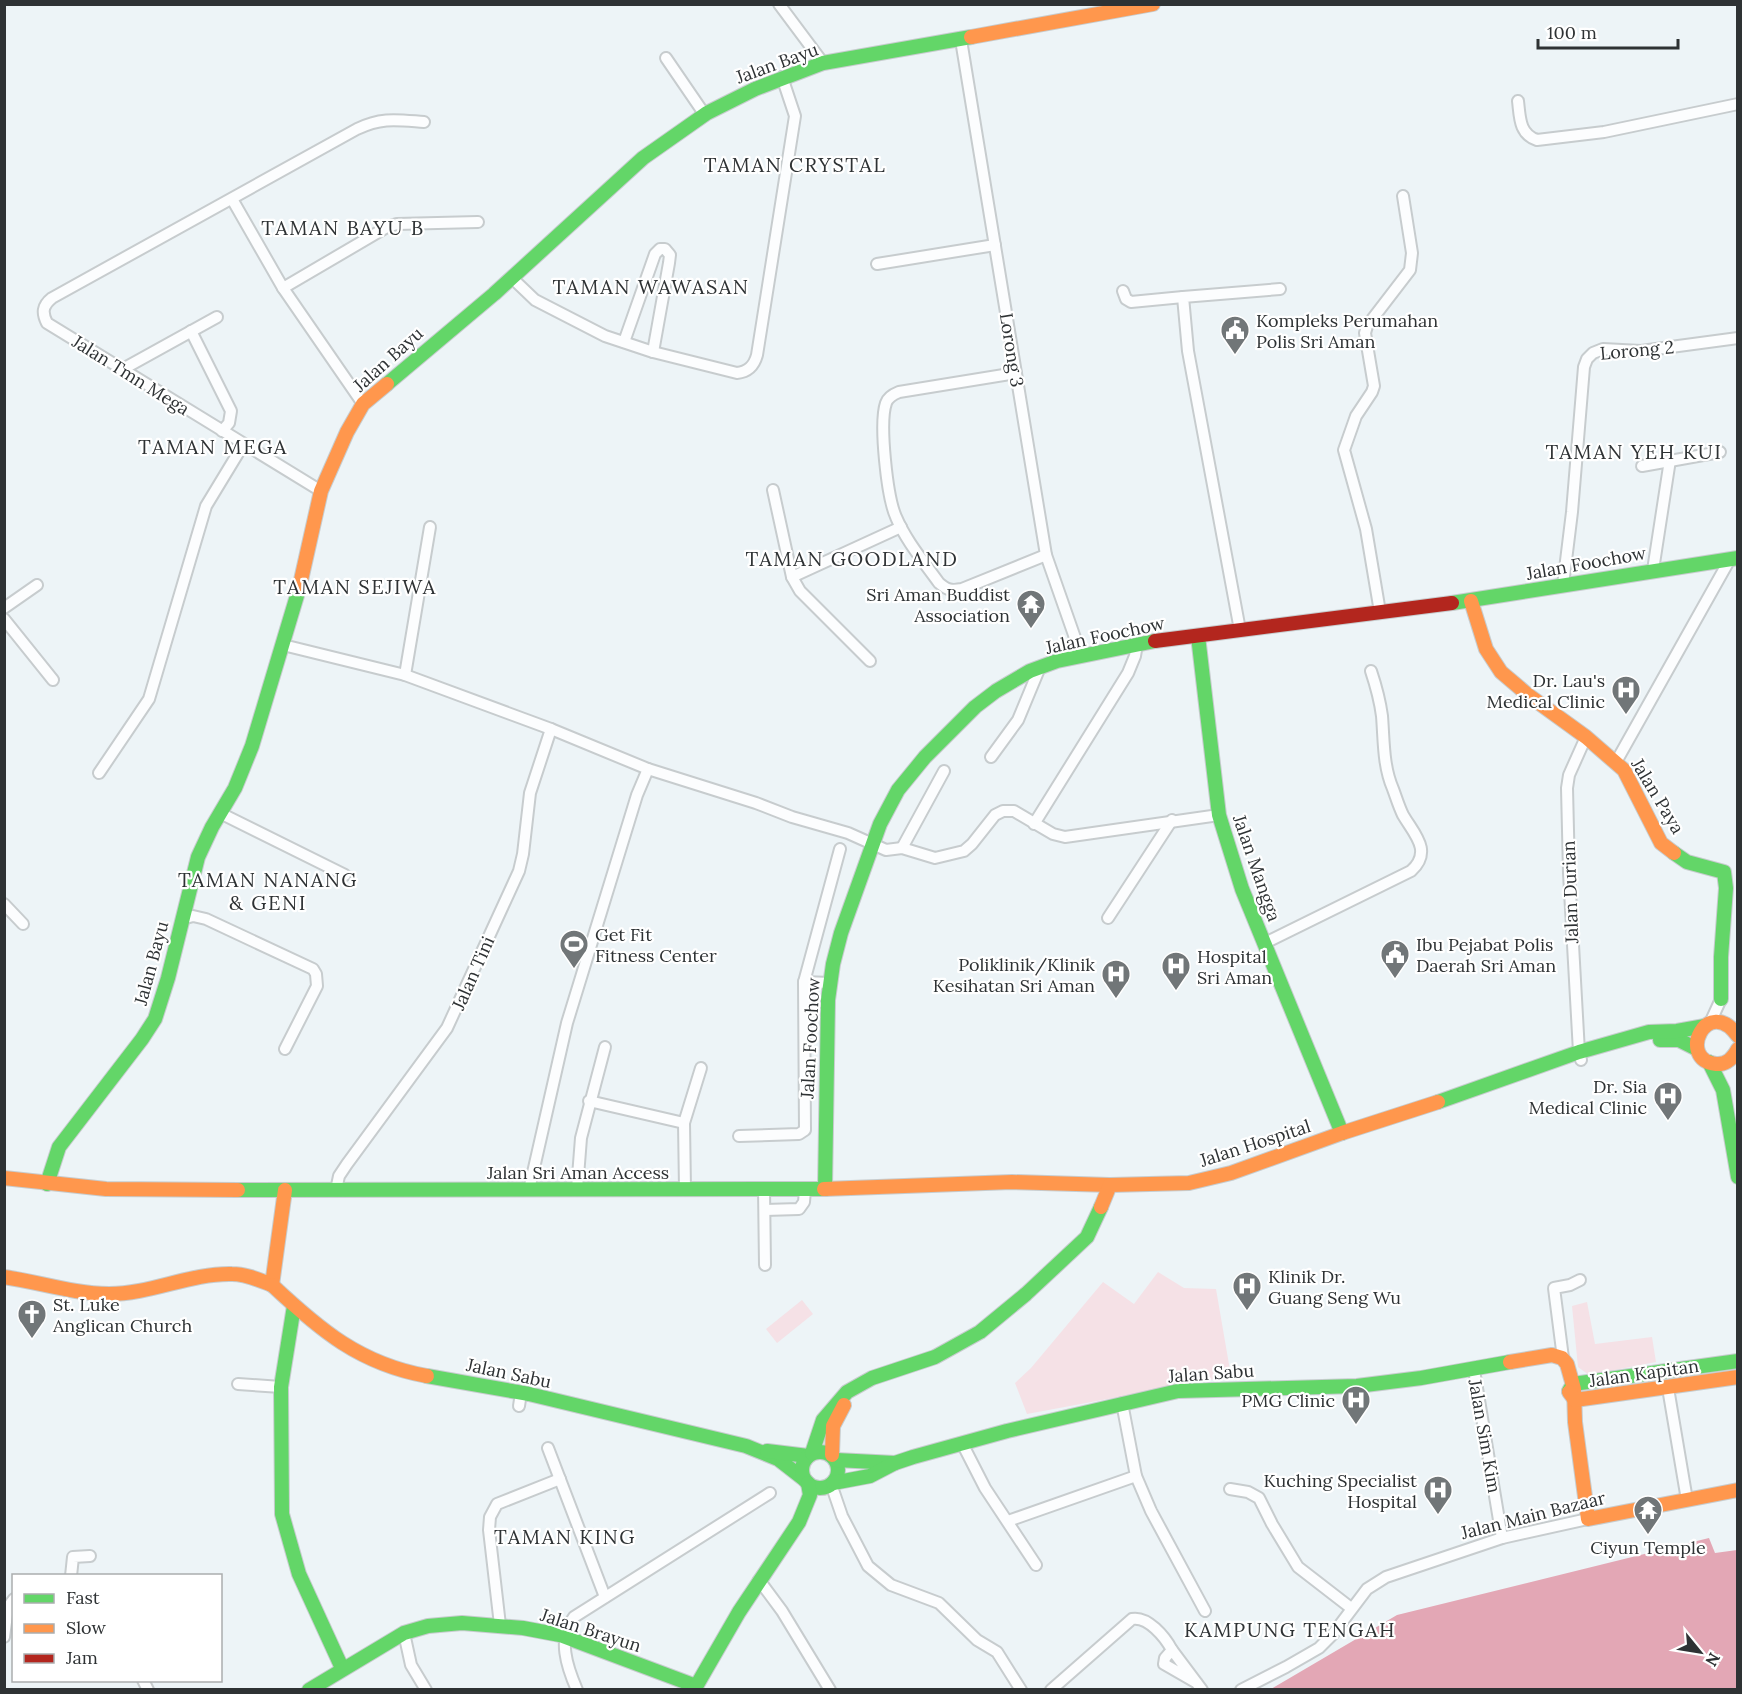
<svg xmlns="http://www.w3.org/2000/svg" width="1742" height="1694" viewBox="0 0 1742 1694" font-family="Lora,serif">
  <style>
    .green { fill: #f5e1e6 }
    .water { fill: #e3a7b5 }
    .lines { fill: none; stroke-linecap: round; stroke-linejoin: round }
    .street-casing { stroke: #c7ccce; stroke-width: 14 }
    .fast-casing { stroke: #c7ccce; stroke-width: 16 }
    .slow-casing { stroke: #c7ccce; stroke-width: 16 }
    .jam-casing { stroke: #c7ccce; stroke-width: 16 }
    .street { stroke: #fcfdfe; stroke-width: 10 }
    .fast { stroke: #63d668; stroke-width: 14 }
    .slow { stroke: #ff974d; stroke-width: 14 }
    .jam { stroke: #b3261e; stroke-width: 14 }
    .labels { text-anchor: middle; dominant-baseline: central; stroke-width: 4.5; stroke-linejoin: round; paint-order: stroke }
    .street-label { font-size: 18px; fill: #2e3234; stroke: #fff }
    .poi-label { font-size: 18px; fill: #2e3234; stroke: #fff; text-anchor: start }
    .neighbourhood-label { font-size: 20px; letter-spacing: 1.5px; fill: #2e3234; stroke: #fff }
  </style>
  <rect width="100%" height="100%" fill="#edf4f7"/>
  <g class="green">
    <path d="M1158,1272L1184,1288L1216,1289L1231,1376L1027,1414L1015,1383L1031,1368L1103,1282L1134,1304Z"/>
    <path d="M802,1300L813,1314L777,1343L766,1329Z"/>
    <path d="M1587,1302L1595,1344L1652,1337L1656,1362L1589,1375L1578,1367L1572,1306Z"/>
  </g>
  <path class="water" d="M1709,1538L1715,1553L1737,1550V1689H1271L1397,1615Z"/>
  <g class="lines">
    <g class="street-casing">
      <g id="street">
        <path d="M779,4L823,63"/>
        <path d="M961,40L1046,555L1081,655"/>
        <path d="M666,58L705,115"/>
        <path d="M1518,101C1520,117 1519,134 1537,140L1604,132L1738,104"/>
        <path d="M232,199L283,288L363,404"/>
        <path d="M877,264L995,245"/>
        <path d="M512,278L535,300L605,336L653,352L737,373C748,372 754,366 757,355L795,116L782,77"/>
        <path d="M283,288L387,227L397,224L478,222"/>
        <path d="M1123,291L1126,299L1131,302L1183,297"/>
        <path d="M191,331L231,411L229,423L222,431"/>
        <path d="M624,342L655,254L660,249H665L670,255L669,263L653,352"/>
        <path d="M123,369L217,317"/>
        <path d="M1016,373L899,392C894,394 888,397 886,403C879,423 887,497 896,517C906,541 924,562 939,583C947,590 951,591 962,589L1046,555"/>
        <path d="M1642,466L1720,452"/>
        <path d="M773,490L792,577L800,591L870,661"/>
        <path d="M321,491L47,323C42,313 42,306 52,298L357,129C382,117 397,120 424,122"/>
        <path d="M1653,570L1670,460"/>
        <path d="M792,577L901,527"/>
        <path d="M1563,585L1572,512L1584,367L1587,359L1593,353L1603,349L1641,351L1738,338"/>
        <path d="M4,608L37,585"/>
        <path d="M1380,612L1366,529L1344,450L1356,416L1372,392L1374,386L1365,333L1367,326L1410,270L1412,253L1403,196"/>
        <path d="M4,619L53,680"/>
        <path d="M1240,630L1188,351L1183,297L1280,289"/>
        <path d="M283,645L405,675L551,729L648,769L756,803L792,817L848,833L886,850L902,848L935,858L964,851L972,844L995,815L1003,811H1014L1053,834L1065,837L1219,815"/>
        <path d="M405,675L430,527"/>
        <path d="M991,757L1018,720L1040,667"/>
        <path d="M1616,762L1730,559"/>
        <path d="M99,773L149,699L206,506L243,445"/>
        <path d="M220,813L345,875"/>
        <path d="M1034,824L1128,673L1135,656L1137,644"/>
        <path d="M902,848L944,771"/>
        <path d="M4,904L23,924"/>
        <path d="M1108,918L1172,820"/>
        <path d="M182,919L193,916L206,919L313,969L316,974L317,986L285,1049"/>
        <path d="M1265,943L1411,871C1433,851 1414,834 1403,815C1399,807 1396,797 1393,789C1383,766 1384,741 1382,716C1380,701 1376,686 1371,671"/>
        <path d="M804,982L830,983"/>
        <path d="M1710,1023L1721,999"/>
        <path d="M1581,1060L1579,1052L1569,873L1567,788L1569,775L1586,737"/>
        <path d="M589,1101L684,1123"/>
        <path d="M739,1136L799,1134L805,1130L804,982L840,849"/>
        <path d="M577,1189L581,1138L605,1047"/>
        <path d="M685,1189L684,1123L701,1068"/>
        <path d="M764,1189L765,1265"/>
        <path d="M336,1190L339,1176L347,1164L447,1028L519,871L523,854L530,793L551,729"/>
        <path d="M529,1190L567,1023L637,795L648,769"/>
        <path d="M765,1210L799,1209L804,1202L805,1190"/>
        <path d="M1563,1358L1554,1288L1570,1285L1580,1280"/>
        <path d="M1474,1370L1502,1538"/>
        <path d="M238,1384L281,1387"/>
        <path d="M1668,1388L1687,1500"/>
        <path d="M1122,1403L1136,1476L1151,1511L1205,1611"/>
        <path d="M519,1406L521,1393"/>
        <path d="M963,1445L985,1488L1036,1565"/>
        <path d="M548,1448L605,1597"/>
        <path d="M831,1484L842,1516L868,1566L891,1585L939,1603L977,1640L997,1652L1021,1690"/>
        <path d="M1230,1489L1248,1492L1259,1498L1272,1524L1298,1567L1351,1608"/>
        <path d="M1008,1521L1136,1476"/>
        <path d="M71,1576L73,1557L90,1556"/>
        <path d="M759,1580L782,1611L830,1690"/>
        <path d="M500,1625L489,1530L490,1517L497,1504L560,1479"/>
        <path d="M404,1633L411,1665L426,1690"/>
        <path d="M4,1637L8,1607L14,1599"/>
        <path d="M143,1680L148,1690"/>
        <path d="M1197,1683L1164,1664L1165,1658L1172,1650L1202,1690"/>
        <path d="M577,1690C567,1667 557,1638 574,1617L770,1493"/>
        <path d="M1051,1690L1132,1619C1148,1616 1165,1637 1172,1650"/>
        <path d="M1241,1690L1286,1667L1319,1648L1333,1634L1367,1589L1386,1577L1502,1538L1588,1519"/>
      </g>
    </g>
    <g class="fast-casing">
      <g id="fast">
        <path d="M387,384L494,294L643,158L707,113L755,89L823,63L971,37"/>
        <path d="M1452,603L1738,558"/>
        <path d="M1198,636L1219,815L1242,889L1342,1133"/>
        <path d="M1674,853L1687,862L1724,872L1726,888L1721,957V999"/>
        <path d="M1660,1040H1679L1697,1049"/>
        <path d="M1709,1062L1723,1090L1738,1177"/>
        <path d="M1438,1102L1579,1052L1649,1032L1677,1031L1705,1026"/>
        <path d="M47,1184L59,1147L142,1039L155,1019L168,978L198,857L212,827L235,788L252,746L299,589"/>
        <path d="M825,1189L828,1000L833,964L841,933L880,824L898,790L925,757L975,707L996,691L1030,671L1057,661L1155,641"/>
        <path d="M238,1190L824,1189"/>
        <path d="M294,1306L281,1387L282,1514L299,1574L342,1668"/>
        <path d="M427,1376L529,1394L746,1446L778,1459L805,1480"/>
        <path d="M1569,1391L1573,1384L1738,1361"/>
        <path d="M767,1451L808,1456"/>
        <circle cx="820" cy="1470" r="18"/>
        <path d="M812,1453L823,1420L847,1392L872,1378L935,1357L980,1332L1026,1294L1087,1237L1101,1207"/>
        <path d="M836,1460L895,1463"/>
        <path d="M833,1483L870,1476L895,1463L913,1457L1007,1431L1178,1391L1357,1386L1421,1378L1510,1362"/>
        <path d="M309,1690L404,1633L428,1626L462,1623L523,1628L560,1635L696,1686"/>
        <path d="M694,1690L739,1612L799,1522L810,1495L808,1483"/>
      </g>
    </g>
    <g class="slow-casing">
      <g id="slow">
        <path d="M971,37L1153,4"/>
        <path d="M299,589L321,491L347,432L363,404L387,384"/>
        <path d="M1471,601L1486,649L1501,672L1528,695L1586,737L1624,770L1661,843L1674,853"/>
        <path d="M1738,1036C1707,993 1676,1060 1716,1064C1727,1065 1733,1058 1738,1049"/>
        <path d="M4,1178L106,1189L238,1190"/>
        <path d="M824,1189L1012,1182L1110,1185"/>
        <path d="M1101,1207L1110,1185L1189,1183L1231,1173L1342,1133L1438,1102"/>
        <path d="M4,1277C39,1282 74,1294 109,1294C151,1294 190,1273 232,1274C246,1274 259,1280 272,1285L285,1190"/>
        <path d="M272,1285C320,1330 360,1364 427,1376"/>
        <path d="M1510,1362L1552,1355L1562,1358L1567,1364L1574,1389L1575,1422L1588,1519L1738,1490"/>
        <path d="M1569,1392L1575,1400L1738,1377"/>
        <path d="M832,1455L833,1426L844,1405"/>
      </g>
    </g>
    <g class="jam-casing">
      <path id="jam" d="M1155,641L1452,603"/>
    </g>
    <use href="#street" class="street"/>
    <use href="#fast" class="fast"/>
    <use href="#slow" class="slow"/>
    <use href="#jam" class="jam"/>
  </g>
  <defs>
    <g id="civic-pin" transform="scale(1.5)"><path d="M0 17L-7.5 6A9.5 9.5 0 1 1 7.5 6Z" fill="#717678" stroke="#fff"/><path d="M-.6-6.5H3V-4.5H.6V-3L4-1V1h2V6H-6V1h2V-1L-.6-3ZM-1.2 2.5V6h2.4V2.5Z" fill="#fff"/></g>
    <g id="temple-pin" transform="scale(1.5)"><path d="M0 17L-7.5 6A9.5 9.5 0 1 1 7.5 6Z" fill="#717678" stroke="#fff"/><path d="M0-6L5-2H3V0L6.5 2.5H4V6H1.5V3h-3V6H-4V2.5H-6.5L-3 0V-2H-5Z" fill="#fff"/></g>
    <g id="hospital-pin" transform="scale(1.5)"><path d="M0 17L-7.5 6A9.5 9.5 0 1 1 7.5 6Z" fill="#717678" stroke="#fff"/><path d="M-5-5h3v3.5h4V-5h3V5h-3V1.5h-4V5h-3Z" fill="#fff"/></g>
    <g id="stadium-pin" transform="scale(1.5)"><path d="M0 17L-7.5 6A9.5 9.5 0 1 1 7.5 6Z" fill="#717678" stroke="#fff"/><path d="M0-5a6.5 5 0 1 0 0 10a6.5 5 0 1 0 0-10ZM-3.5-1.8h7v3.6h-7Z" fill="#fff"/></g>
    <g id="church-pin" transform="scale(1.5)"><path d="M0 17L-7.5 6A9.5 9.5 0 1 1 7.5 6Z" fill="#717678" stroke="#fff"/><path d="M-1.2-6h2.4v3.5h3.3v2.4h-3.3V6h-2.4V-.1h-3.3v-2.4h3.3Z" fill="#fff"/></g>
  </defs>
  <g fill-rule="evenodd">
    <use href="#civic-pin" x="1235" y="330"/>
    <use href="#temple-pin" x="1031" y="604"/>
    <use href="#hospital-pin" x="1626" y="690"/>
    <use href="#stadium-pin" x="574" y="944"/>
    <use href="#civic-pin" x="1395" y="954"/>
    <use href="#hospital-pin" x="1176" y="966"/>
    <use href="#hospital-pin" x="1116" y="974"/>
    <use href="#hospital-pin" x="1668" y="1096"/>
    <use href="#hospital-pin" x="1247" y="1286"/>
    <use href="#church-pin" x="32" y="1314"/>
    <use href="#hospital-pin" x="1356" y="1400"/>
    <use href="#hospital-pin" x="1438" y="1490"/>
    <use href="#temple-pin" x="1648" y="1510"/>
  </g>
  <g class="labels">
    <g class="street-label">
      <text transform="translate(777 63) rotate(-20)">Jalan Bayu</text>
      <text transform="translate(1012 350) rotate(81)">Lorong 3</text>
      <text transform="translate(1637 350) rotate(-5)">Lorong 2</text>
      <text transform="translate(388 359) rotate(-42)">Jalan Bayu</text>
      <text transform="translate(131 375) rotate(32)">Jalan Tmn Mega</text>
      <text transform="translate(1586 563) rotate(-10)">Jalan Foochow</text>
      <text transform="translate(1105 635) rotate(-12)">Jalan Foochow</text>
      <text transform="translate(1658 796) rotate(59)">Jalan Paya</text>
      <text transform="translate(1257 868) rotate(71)">Jalan Mangga</text>
      <text transform="translate(1570 892) rotate(-92)">Jalan Durian</text>
      <text transform="translate(151 963) rotate(-75)">Jalan Bayu</text>
      <text transform="translate(473 973) rotate(-66)">Jalan Tini</text>
      <text transform="translate(810 1038) rotate(-87)">Jalan Foochow</text>
      <text transform="translate(1255 1143) rotate(-18)">Jalan Hospital</text>
      <text x="578" y="1172">Jalan Sri Aman Access</text>
      <text transform="translate(509 1373) rotate(12)">Jalan Sabu</text>
      <text transform="translate(1211 1373) rotate(-4)">Jalan Sabu</text>
      <text transform="translate(1644 1373) rotate(-8)">Jalan Kapitan</text>
      <text transform="translate(1485 1436) rotate(80)">Jalan Sim Kim</text>
      <text transform="translate(1533 1515) rotate(-14)">Jalan Main Bazaar</text>
      <text transform="translate(591 1630) rotate(18)">Jalan Brayun</text>
    </g>
    <g class="poi-label">
      <text x="1256" y="320">Kompleks Perumahan<tspan x="1256" dy="21">Polis Sri Aman</tspan></text>
      <text x="1010" y="594" text-anchor="end">Sri Aman Buddist<tspan x="1010" dy="21">Association</tspan></text>
      <text x="1605" y="680" text-anchor="end">Dr. Lau's<tspan x="1605" dy="21">Medical Clinic</tspan></text>
      <text x="595" y="934">Get Fit<tspan x="595" dy="21">Fitness Center</tspan></text>
      <text x="1416" y="944">Ibu Pejabat Polis<tspan x="1416" dy="21">Daerah Sri Aman</tspan></text>
      <text x="1197" y="956">Hospital<tspan x="1197" dy="21">Sri Aman</tspan></text>
      <text x="1095" y="964" text-anchor="end">Poliklinik/Klinik<tspan x="1095" dy="21">Kesihatan Sri Aman</tspan></text>
      <text x="1647" y="1086" text-anchor="end">Dr. Sia<tspan x="1647" dy="21">Medical Clinic</tspan></text>
      <text x="1268" y="1276">Klinik Dr.<tspan x="1268" dy="21">Guang Seng Wu</tspan></text>
      <text x="53" y="1304">St. Luke<tspan x="53" dy="21">Anglican Church</tspan></text>
      <text x="1335" y="1400" text-anchor="end">PMG Clinic</text>
      <text x="1417" y="1480" text-anchor="end">Kuching Specialist<tspan x="1417" dy="21">Hospital</tspan></text>
      <text x="1648" y="1547" text-anchor="middle">Ciyun Temple</text>
    </g>
    <g class="neighbourhood-label">
      <text x="795" y="164">TAMAN CRYSTAL</text>
      <text x="343" y="227">TAMAN BAYU B</text>
      <text x="651" y="286">TAMAN WAWASAN</text>
      <text x="213" y="446">TAMAN MEGA</text>
      <text x="1634" y="451">TAMAN YEH KUI</text>
      <text x="852" y="558">TAMAN GOODLAND</text>
      <text x="355" y="586">TAMAN SEJIWA</text>
      <text x="268" y="879">TAMAN NANANG<tspan x="268" dy="23">&amp; GENI</tspan></text>
      <text x="565" y="1536">TAMAN KING</text>
      <text x="1290" y="1629">KAMPUNG TENGAH</text>
    </g>
  </g>
  <rect width="1742" height="1694" fill="none" stroke="#2e3234" stroke-width="12"/>
  <rect x="12" y="1574" width="210" height="108" fill="#ffffff" stroke="#abadae" stroke-width="1.5"/>
  <rect x="24" y="1594" width="30" height="9" fill="#63d668" stroke="#abadae" stroke-width="1.5"/>
  <text x="66" y="1604" font-size="18" fill="#2e3234">Fast</text>
  <rect x="24" y="1624" width="30" height="9" fill="#ff974d" stroke="#abadae" stroke-width="1.5"/>
  <text x="66" y="1634" font-size="18" fill="#2e3234">Slow</text>
  <rect x="24" y="1654" width="30" height="9" fill="#b3261e" stroke="#abadae" stroke-width="1.5"/>
  <text x="66" y="1664" font-size="18" fill="#2e3234">Jam</text>
  <g transform="translate(1700 1652) rotate(120)" stroke="#ffffff" stroke-width="4.5" paint-order="stroke">
  <path d="M0-4.5L10 22L0 15L-10 22Z" fill="#2e3234"/>
  <text y="-9" font-size="16" font-weight="bold" text-anchor="middle" fill="#2e3234">N</text>
  </g>
  <path d="M1538 39v9h140v-9" fill="none" stroke="#2e3234" stroke-width="3"/>
  <text x="1547" y="39" font-size="18" fill="#2e3234" stroke="#ffffff" stroke-width="4.5" paint-order="stroke">100 m</text>
</svg>
